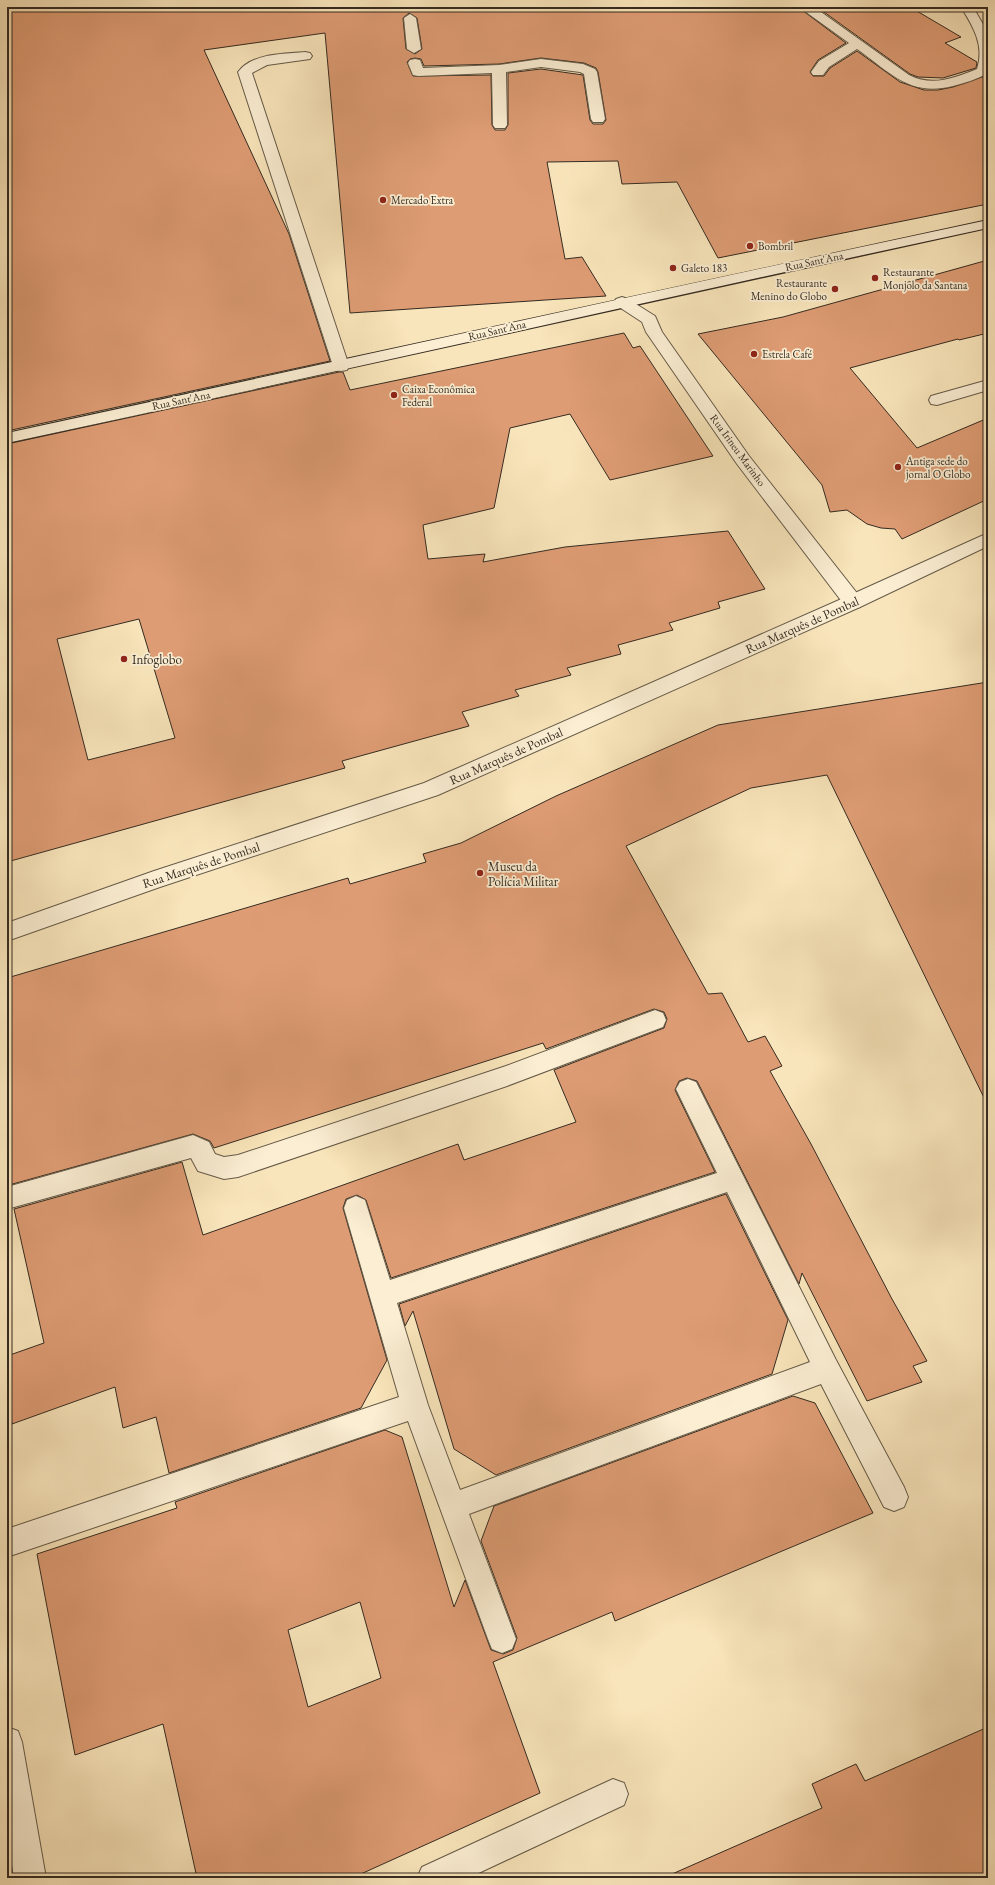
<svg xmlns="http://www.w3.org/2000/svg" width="995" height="1885" viewBox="0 0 995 1885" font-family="'EB Garamond',serif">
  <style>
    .building { fill: #de9c74; stroke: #342b21; fill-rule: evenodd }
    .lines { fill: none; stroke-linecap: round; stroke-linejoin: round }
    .service-casing { stroke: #655a48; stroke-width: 2 }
    .minor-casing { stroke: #655a48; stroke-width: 2 }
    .tertiary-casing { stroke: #655a48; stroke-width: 2 }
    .secondary-casing { stroke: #342b21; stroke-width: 2 }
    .service { fill: #fbeed3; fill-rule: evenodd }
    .minor { fill: #fbeed3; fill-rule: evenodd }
    .tertiary { fill: #fbeed3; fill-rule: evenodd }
    .secondary { fill: #fbeed3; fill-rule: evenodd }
    .poi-dot { fill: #8f2418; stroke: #fbeed3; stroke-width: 1.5 }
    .labels { text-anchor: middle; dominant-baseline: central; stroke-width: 3.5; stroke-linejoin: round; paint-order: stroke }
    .far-poi-label { font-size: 11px; fill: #342b21; stroke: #fbeed3; text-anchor: start }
    .far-street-label { font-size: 11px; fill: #342b21; stroke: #fbeed3 }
    .street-label { font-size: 13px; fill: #342b21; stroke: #fbeed3 }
    .poi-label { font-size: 13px; fill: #342b21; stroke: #fbeed3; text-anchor: start }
  </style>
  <rect width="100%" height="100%" fill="#f9e5bb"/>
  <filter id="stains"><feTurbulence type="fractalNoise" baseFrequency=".005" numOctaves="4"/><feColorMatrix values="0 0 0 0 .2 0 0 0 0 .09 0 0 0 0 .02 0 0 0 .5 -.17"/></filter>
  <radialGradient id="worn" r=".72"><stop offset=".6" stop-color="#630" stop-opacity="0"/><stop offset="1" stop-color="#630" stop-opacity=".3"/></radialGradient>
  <g class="building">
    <path d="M7,7H798L846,43L818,60L810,72L813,76H824L830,68L857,51L900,82L924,90H938L953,87L988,75V204L718,258L677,182L622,184L618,161L547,162L565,259L582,257L606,296L350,313L325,33L204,50L289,234L330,361L7,431ZM409,13L417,18L422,49L415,54L406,49L403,18ZM415,58L421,59L424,66L499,64L541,58L584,63L596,68L598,72L606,120L603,124H593L590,120L583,75L541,69L508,73V125L505,130H495L492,125L491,75L413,76L407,62L410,59Z"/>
    <path d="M817,7H910L961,37L945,43L977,62L976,68L943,78L918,77L910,74Z"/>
    <path d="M988,260V333L959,340L958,339L850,368L917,448L988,418V499L902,539L895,529L881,528L867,524L847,510L830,512L822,485L698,334L783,317Z"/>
    <path d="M624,333L633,348L640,346L713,456L610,480L570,414L510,428L494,508L423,525L428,559L485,554L483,562L565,547L728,531L765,589L718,602L720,608L669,623L673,630L618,645L621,654L567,668L571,675L515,690L519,696L462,712L469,726L342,761L345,768L7,862V444L339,372H343L350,390ZM139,619L175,738L88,760L57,639Z"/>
    <path d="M988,682V1106L827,775L751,788L626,846L708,994L722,993L748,1042L765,1036L782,1066L770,1071L811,1144L892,1299L927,1361L913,1366L922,1382L867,1401L802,1273L799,1284L697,1081L687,1078L679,1081L675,1090L715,1172L391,1278L366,1200L357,1195L346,1199L343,1208L387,1360L361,1408L169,1473L156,1417L123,1428L115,1387L12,1424L7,1395V1356L44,1343L14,1209L182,1162L203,1235L458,1144L464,1160L576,1122L554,1070L664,1028L667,1019L664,1012L654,1009L546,1049L543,1043L214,1148L210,1141L193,1134L9,1185L7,1175V978L348,878L350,884L426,862L423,854L461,843L556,796L718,725Z"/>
    <path d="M726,1194L788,1320L772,1374L496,1475L454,1449L413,1311L405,1326L399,1304Z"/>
    <path d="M793,1396L815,1403L873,1513L615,1621L612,1612L493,1662L540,1793L352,1878H197L163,1724L75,1755L37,1554L177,1508L175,1502L385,1430L402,1437L454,1607L465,1580L491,1650L503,1654L513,1650L517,1638L481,1541L494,1506ZM360,1602L381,1678L308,1707L288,1630Z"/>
    <path d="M988,1727V1878H663L822,1808L812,1784L856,1764L865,1781Z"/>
  </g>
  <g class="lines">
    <g class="service-casing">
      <g id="service">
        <path d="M799,7H814L909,75C932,87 955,78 977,69C985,46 973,26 961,7H973L988,33V73C977,79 965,83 953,86C909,97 890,72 857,49L829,67L823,75H813L811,72L819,61L849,43Z"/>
        <path d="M410,14L416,18L421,49L414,53L407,49L404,18Z"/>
        <path d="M305,52L310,53L312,56L310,59L267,65L252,73L349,366L347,370L341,371L335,370L333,366L238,72C252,53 284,54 305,52Z"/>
        <path d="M415,59L420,60L423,68L499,65L541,59L583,64L595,69L597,72L605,119L603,122H593L591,119L584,74L580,72L541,67L506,72L507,125L505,128H495L493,125L492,73L418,76L413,75L408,63L410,60Z"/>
        <path d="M988,380V390L937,405L931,404L929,400L931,396Z"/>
        <path d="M655,1010L663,1013L666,1020L663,1027L507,1086L238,1177L224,1179L198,1171L191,1158L7,1209V1187L193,1135L209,1142L215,1154L224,1157L238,1155L506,1066Z"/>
        <path d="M613,1779L624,1783L628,1794L624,1805L468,1878H417L422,1867Z"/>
      </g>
    </g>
    <g class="minor-casing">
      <g id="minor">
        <path d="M622,297L628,299L655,316L662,332L749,456L860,597L862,602L860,607L853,609L846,607L737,464L646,332L642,322L616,305L614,302L616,299Z"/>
        <path d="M688,1079L696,1082L836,1360L904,1487L908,1497L904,1507L894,1511L884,1507L821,1384L469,1514L516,1639L512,1649L502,1653L492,1649L488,1639L408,1421L7,1557V1529L399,1397L344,1208L347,1200L356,1196L365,1200L390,1280L717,1173L676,1089L680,1082ZM727,1192L810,1362L460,1490L428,1405L397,1303Z"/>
        <path d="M7,1727L18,1731L22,1742L46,1878H14L7,1833Z"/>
      </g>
    </g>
    <g class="tertiary-casing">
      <path id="tertiary" d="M988,533V546L860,607L438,795L160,887L7,941V923L154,871L424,783L846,597Z"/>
    </g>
    <g class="secondary-casing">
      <path id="secondary" d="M988,220V228C661,298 334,373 7,443V433C334,362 661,289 988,220Z"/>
    </g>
    <use href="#service" class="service"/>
    <use href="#minor" class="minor"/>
    <use href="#tertiary" class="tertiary"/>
    <use href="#secondary" class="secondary"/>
  </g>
  <g class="poi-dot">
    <circle cx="383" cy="200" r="4"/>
    <circle cx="750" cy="246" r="4"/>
    <circle cx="673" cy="268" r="4"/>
    <circle cx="875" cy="278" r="4"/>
    <circle cx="835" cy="289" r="4"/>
    <circle cx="754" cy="354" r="4"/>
    <circle cx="394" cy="395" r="4"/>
    <circle cx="898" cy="467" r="4"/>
    <circle cx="124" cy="659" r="4"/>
    <circle cx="480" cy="873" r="4"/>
  </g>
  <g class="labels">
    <g class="far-poi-label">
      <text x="391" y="200">Mercado Extra</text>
      <text x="758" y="246">Bombril</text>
      <text x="681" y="268">Galeto 183</text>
      <text x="883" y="272">Restaurante<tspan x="883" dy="13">Monjolo da Santana</tspan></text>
      <text x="827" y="283" text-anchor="end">Restaurante<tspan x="827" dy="13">Menino do Globo</tspan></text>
      <text x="762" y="354">Estrela Café</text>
      <text x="402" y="389">Caixa Econômica<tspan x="402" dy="13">Federal</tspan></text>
      <text x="906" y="461">Antiga sede do<tspan x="906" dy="13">jornal O Globo</tspan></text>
    </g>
    <g class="far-street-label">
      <text transform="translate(814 261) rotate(-12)">Rua Sant'Ana</text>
      <text transform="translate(497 330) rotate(-13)">Rua Sant'Ana</text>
      <text transform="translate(181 400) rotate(-12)">Rua Sant'Ana</text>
      <text transform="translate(738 450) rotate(54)">Rua Irineu Marinho</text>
    </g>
    <g class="street-label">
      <text transform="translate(802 625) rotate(-24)">Rua Marquês de Pombal</text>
      <text transform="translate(506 756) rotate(-24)">Rua Marquês de Pombal</text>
      <text transform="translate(201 865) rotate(-18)">Rua Marquês de Pombal</text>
    </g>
    <g class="poi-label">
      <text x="132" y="659">Infoglobo</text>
      <text x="488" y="866">Museu da<tspan x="488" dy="15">Polícia Militar</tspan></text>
    </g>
  </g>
  <rect width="995" height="1885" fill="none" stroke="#f9e5bb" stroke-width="24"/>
  <rect x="8" y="8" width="979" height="1869" fill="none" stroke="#342b21" stroke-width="2"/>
  <rect x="12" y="12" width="971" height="1861" fill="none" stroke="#342b21"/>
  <rect width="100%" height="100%" filter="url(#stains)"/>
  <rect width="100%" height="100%" fill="url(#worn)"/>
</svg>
